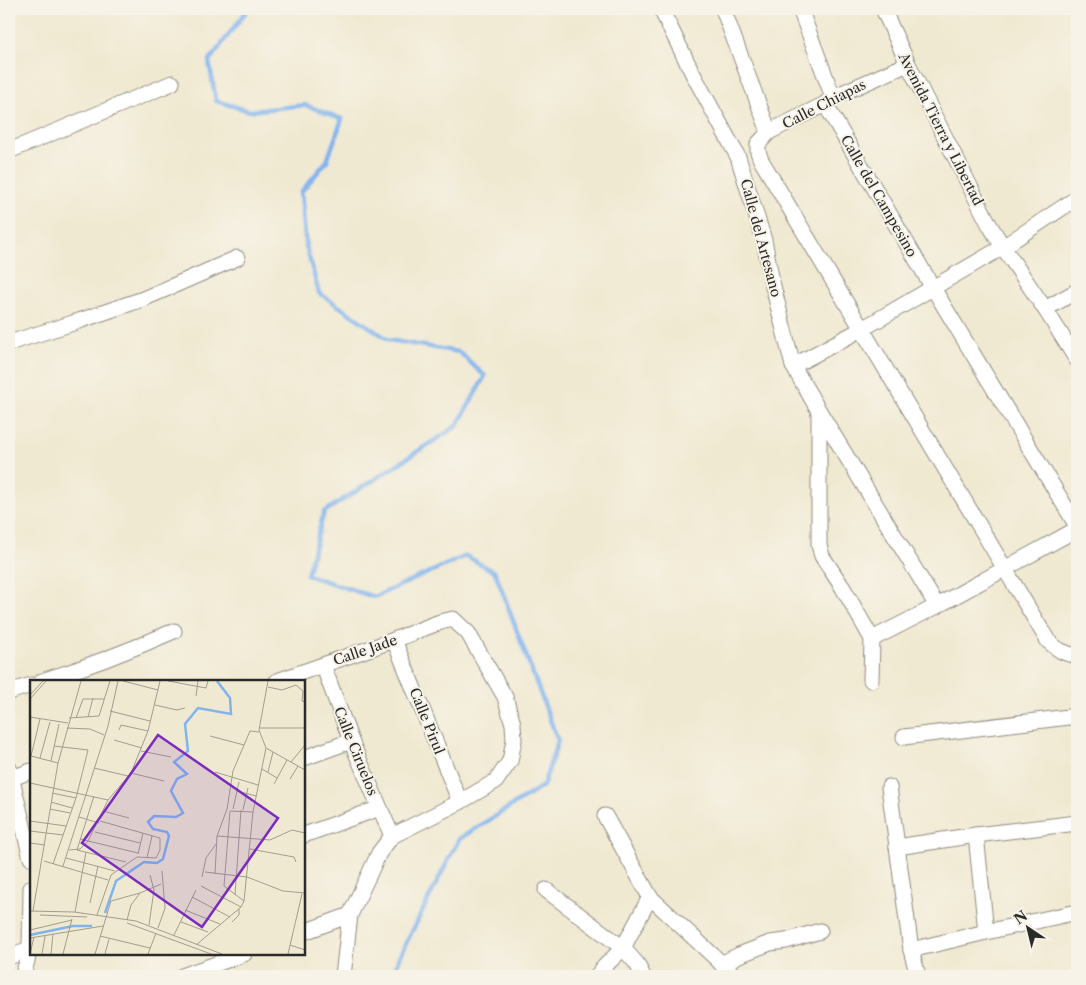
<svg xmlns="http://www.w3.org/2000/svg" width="1086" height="985" viewBox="0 0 1086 985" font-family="'Libre Caslon Text',serif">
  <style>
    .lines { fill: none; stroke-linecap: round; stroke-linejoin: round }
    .stream { stroke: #80b4ee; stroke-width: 4.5 }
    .minor-casing { stroke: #8e8a7e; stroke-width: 17 }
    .minor { stroke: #fff; stroke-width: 15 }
    .labels { text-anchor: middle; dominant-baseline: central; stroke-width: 4; stroke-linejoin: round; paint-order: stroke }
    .street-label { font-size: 14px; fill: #2b2b2b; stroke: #f7f3e8 }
    .inset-river { fill: none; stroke: #80b4ee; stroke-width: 2.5 }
    .inset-road { fill: none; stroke: #a19d8f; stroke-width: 1 }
    .view { fill: #7b2cbf; fill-opacity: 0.15; stroke: #7b2cbf; stroke-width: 2.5 }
    .inset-edge { fill: none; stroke: #2b2b2b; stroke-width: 2.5 }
  </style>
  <rect width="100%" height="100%" fill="#f7f3e8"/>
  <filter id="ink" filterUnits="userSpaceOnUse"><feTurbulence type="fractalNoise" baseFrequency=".02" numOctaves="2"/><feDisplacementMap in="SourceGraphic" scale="10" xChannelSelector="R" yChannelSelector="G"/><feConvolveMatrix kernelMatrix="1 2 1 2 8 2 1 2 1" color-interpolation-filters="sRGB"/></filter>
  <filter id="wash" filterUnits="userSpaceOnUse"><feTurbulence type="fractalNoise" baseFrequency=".0096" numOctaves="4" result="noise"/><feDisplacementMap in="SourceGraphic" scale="20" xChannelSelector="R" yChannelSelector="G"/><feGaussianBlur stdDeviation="1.12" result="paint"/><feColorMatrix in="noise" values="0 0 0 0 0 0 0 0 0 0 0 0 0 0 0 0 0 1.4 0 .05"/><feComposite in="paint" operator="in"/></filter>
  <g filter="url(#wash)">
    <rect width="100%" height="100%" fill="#f0e9d1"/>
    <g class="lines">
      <path class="stream" d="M248,9L209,61L216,101L250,111L305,105L342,119L327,161L301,192L306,246L319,293L389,340L459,352L485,376L457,426L324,512L307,575L374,597L466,556L495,572L558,741L543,786L459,839L399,957L393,976"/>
    </g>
  </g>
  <g filter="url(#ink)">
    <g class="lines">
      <g class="minor-casing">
        <g id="minor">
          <path d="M661,9L693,74L738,157L764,240L772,282L793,366L819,411L937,606"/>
          <path d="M723,9L769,132"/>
          <path d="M800,9L833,97"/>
          <path d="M883,9L908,64L989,224L1003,247L1045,309L1077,360"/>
          <path d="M908,64L833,97L825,104L769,132L758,144V152L761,160L1048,641C1057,649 1065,655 1077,655"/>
          <path d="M825,104L933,288L1077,526"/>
          <path d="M9,151L172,83"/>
          <path d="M1045,309L1077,291"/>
          <path d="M9,343L73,323L143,299L237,258"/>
          <path d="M793,366L862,329L1003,247L1077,198"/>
          <path d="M819,411V545L822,556L843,588L872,639L871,680"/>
          <path d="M872,639L937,606L1077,529"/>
          <path d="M394,640L460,802"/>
          <path d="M323,665L351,741L392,836"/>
          <path d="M42,681C87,667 131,650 174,631"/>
          <path d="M277,681L394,640L440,622L453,619L468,633L505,697L513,724L514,740L510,761L496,781L460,802L392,836L379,853L350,915L343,976"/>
          <path d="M9,692L31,685"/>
          <path d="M904,737L1077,716"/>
          <path d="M304,758L351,741"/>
          <path d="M9,768L31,858"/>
          <path d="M12,778L31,771"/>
          <path d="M889,787L911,950L918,976"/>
          <path d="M605,816L650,897L735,976"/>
          <path d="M304,835L380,808"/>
          <path d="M976,835L986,932"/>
          <path d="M897,847L976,835L1077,823"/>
          <path d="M546,890L623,948L637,964L643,976"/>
          <path d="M304,932L350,915"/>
          <path d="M911,950L986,932L1077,912"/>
          <path d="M9,957L31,948"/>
          <path d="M721,964L739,955L770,943L786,941L820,931"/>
          <path d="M23,976L30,949L31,888"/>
          <path d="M182,976L244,954"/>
          <path d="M597,976L604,967L623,948L650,897"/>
        </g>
      </g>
      <use href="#minor" class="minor"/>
    </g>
  </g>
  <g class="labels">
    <g class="street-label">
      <text transform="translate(824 104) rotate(-27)">Calle Chiapas</text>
      <text transform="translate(941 129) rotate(63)">Avenida Tierra y Libertad</text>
      <text transform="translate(879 196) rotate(60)">Calle del Campesino</text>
      <text transform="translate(761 238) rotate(75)">Calle del Artesano</text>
      <text transform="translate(365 650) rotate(-19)">Calle Jade</text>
      <text transform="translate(427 721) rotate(68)">Calle Pirul</text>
      <text transform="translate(356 751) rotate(68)">Calle Ciruelos</text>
    </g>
  </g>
  <g transform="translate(30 680)">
    <rect width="275" height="275" fill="#f0e9d1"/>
    <path class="inset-river" d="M75,233L86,201L114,182L127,183L133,179L139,156L137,152L123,149L118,142L124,136L146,137L153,133L141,111L147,99L157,94L144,82L158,71L155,44L168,28L201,34L200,18L187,1M0,255L43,246H62"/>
    <path class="inset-road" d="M93,1L128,10M138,1L176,8L178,1M238,7L252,10L266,5L273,11L272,21L275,22M0,15L13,1M166,16L168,1M0,19L16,1M125,25L147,30L155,28M80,31L120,41M0,37L38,43M58,37L63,18M39,38L69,36L80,1M46,38L53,19H74M37,48L60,49L74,55M230,48H275M89,50L91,45L118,51M180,56L214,65M84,60L112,68M236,68L275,90M111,71L141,77M1,76L10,39M1,76L28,83M10,78L20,42M21,81L29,44M261,82L275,65M64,88L98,96M232,89L247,98M185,92L228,105M238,92L243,72M101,93L134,101M260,99L268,86M0,103L78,120M244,104L257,80M207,111L226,116M22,113L46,118M64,116L47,170L96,182M21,122L42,128M20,129L40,133M203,129L209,102M213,130L218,108M73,131L99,138M49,137L69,143M0,141L36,146M70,141L130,158V170L126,178L107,177M0,151L33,155M65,152L110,163M187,156L240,160L262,150L275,153M50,159L108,173M0,163L15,165M220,169L264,177L266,182M39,170L50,169L58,161L78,120L101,93L118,51L130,1M108,174L113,153M36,178L85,191M117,178L122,156M14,181L78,200M23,184L46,118L58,70L24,66M33,186L78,46L88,1M175,192L217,197L253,211L275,213M185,194L187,156L197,129L203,91L220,51L229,52M172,197L176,178L186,164M171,206L211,227M205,215L211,130M162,217L200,237M214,221L194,206L200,131L223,132M60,223L68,186M155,230L190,244M0,231L44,232L106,241L192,274M3,231L28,83L51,1M45,232L56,172M10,235L57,237M67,235L81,195L107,177M97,240L101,225L110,213L131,204M151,242L178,252M202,242L209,235V229M97,243L181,274M119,245L124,210L120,195M128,248L135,228L132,191M0,250L42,240M144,255L166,210M70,256L120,268M0,258L73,246M166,265L211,227L214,221L223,132L236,68L229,50L238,1M260,265L275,270M0,274L4,257M12,274L15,256M21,274L23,254M33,274L42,239M65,274L81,221L110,213M75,274L79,259M118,274L126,253M258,274L272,214"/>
    <path class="view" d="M128,55L248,138L172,247L52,163Z"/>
    <rect width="275" height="275" class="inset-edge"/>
  </g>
  <rect width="1086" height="985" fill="none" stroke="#f7f3e8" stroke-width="30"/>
  <g transform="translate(1028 928) rotate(325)" stroke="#f7f3e8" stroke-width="4" paint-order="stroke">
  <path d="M0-4L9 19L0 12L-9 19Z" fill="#2b2b2b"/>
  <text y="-8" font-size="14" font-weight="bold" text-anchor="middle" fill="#2b2b2b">N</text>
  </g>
</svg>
